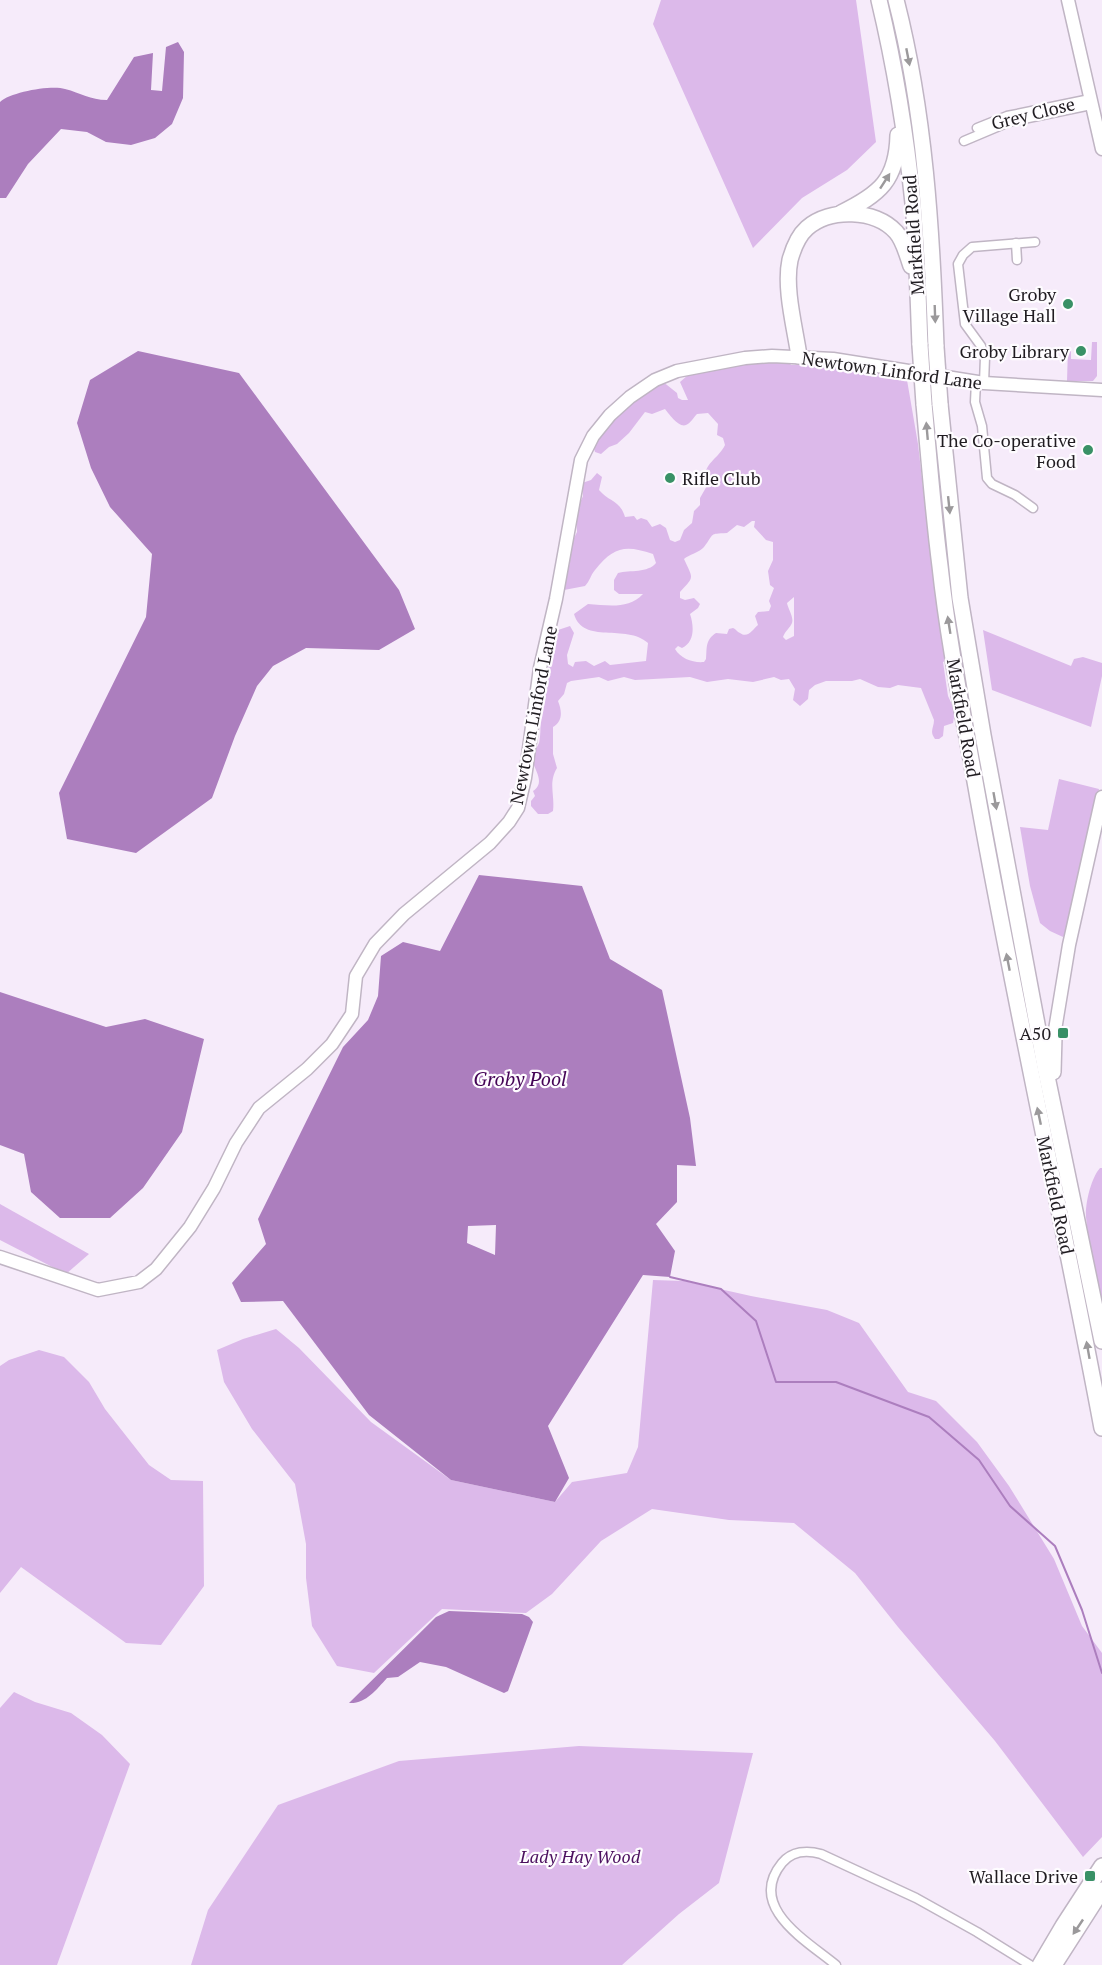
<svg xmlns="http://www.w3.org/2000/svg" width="1102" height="1965" viewBox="0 0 1102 1965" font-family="'PT Serif',serif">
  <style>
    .green { fill: #dcb9ea; fill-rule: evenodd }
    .water { fill: #ac7ebe; fill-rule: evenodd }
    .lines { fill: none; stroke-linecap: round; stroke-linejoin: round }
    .stream { stroke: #ac7ebe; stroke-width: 2 }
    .street-casing { stroke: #c0b5c4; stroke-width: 11 }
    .secondary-casing { stroke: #c0b5c4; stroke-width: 15 }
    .highway-casing { stroke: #c0b5c4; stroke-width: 18 }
    .street { stroke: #fff; stroke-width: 8 }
    .secondary { stroke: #fff; stroke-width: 12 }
    .highway { stroke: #fff; stroke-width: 15 }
    .highway-bridge-casing { stroke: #c0b5c4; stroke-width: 18; stroke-linecap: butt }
    .highway-bridge { stroke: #fff; stroke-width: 15 }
    .oneway { fill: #9b999b }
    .poi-dot { fill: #399166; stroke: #fefcff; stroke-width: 2 }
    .labels { text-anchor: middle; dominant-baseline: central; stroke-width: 4.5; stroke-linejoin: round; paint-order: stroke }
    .street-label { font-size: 18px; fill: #201c21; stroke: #fefcff }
    .poi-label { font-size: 18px; fill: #201c21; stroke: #fefcff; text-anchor: end }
    .park-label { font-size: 18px; font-style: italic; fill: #4c105f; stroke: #fefcff }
    .water-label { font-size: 20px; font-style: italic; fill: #440456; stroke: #fefcff }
  </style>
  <rect width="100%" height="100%" fill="#f6ebfa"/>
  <g class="green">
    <path d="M661,0H856L876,142L847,170L802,198L753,248L653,24Z"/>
    <path d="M1092,342H1097V376L1093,381H1067L1068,348H1071V359L1091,360Z"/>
    <path d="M788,360L791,365C831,362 869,369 907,380L918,444L928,531L945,661L943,662L948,696L955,711L953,723L944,726L943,736L939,739H935C929,731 934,728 934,720L921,688L898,685L890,688L878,687L860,679L852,681H826L815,685L809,690L808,699L800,706L793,700L795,689L789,679L781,680L774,677L753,682L728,679L707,682L690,677L635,680L624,677L608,681L599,677L571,681L567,683L564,694L558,701C562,711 563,721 553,727V754L557,768C548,783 555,795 553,811L548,814H538L531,806V801L535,796L533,791C547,781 532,769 532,756C533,751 537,748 539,743C541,736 541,713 539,705L555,631L570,626L574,633L567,655L568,664L573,667L575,662L586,661L594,666L605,661L610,665L646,661L648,643C626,623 583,645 574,614L588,604C607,605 628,610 643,594H619L614,590V580L618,573C630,570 648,573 656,563L653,554C626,545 614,546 595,570C590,576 590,581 585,586L564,590L570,561L569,548L577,532L576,512L583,496L582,483L591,480L597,473L602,477L599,490C609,502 620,500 625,517L634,516L637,520L641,518L647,520L652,527L660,524L666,528L670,540L675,542L680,540L684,530L692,523L694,511L700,505V498L708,484C699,465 718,460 725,445L723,438L717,435L718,424L708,413L697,414C694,417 690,424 686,425C679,428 669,414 665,409L652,414L645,412L629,433L617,444L609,447L601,454L595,452L592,442C612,417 635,398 662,381L677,393L678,398L682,400H688L680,382L695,369ZM752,521H755L754,527L766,540L773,542V560L768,571L770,585L774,588L769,601L771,606L769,611L758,612L755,616L758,625C753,629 748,639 740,633C737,632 736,629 733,628L729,629L727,634L716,633C705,640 707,648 706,659L704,662C693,663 681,659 675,649L678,646L682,648C695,642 694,626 690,614L698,608L700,604L694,598L685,600L680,598V592C695,576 693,579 684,559C688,555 700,552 704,547C715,533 708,534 727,533L737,525L744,527ZM794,597V636L786,640L783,637C785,631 790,628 792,623C794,617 788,609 787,603Z"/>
    <path d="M983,630L1071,666L1074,659L1083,657L1102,663V676L1091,727L992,690Z"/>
    <path d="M1059,779L1099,789L1067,931L1063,937L1050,931L1040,923L1030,886L1020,827L1048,830Z"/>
    <path d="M1100,1168H1102V1301C1097,1273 1088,1245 1086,1217C1085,1204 1091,1178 1100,1168Z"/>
    <path d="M0,1204L89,1254L66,1274L0,1240Z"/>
    <path d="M653,1280L684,1281L751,1296L827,1310L859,1323L908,1392L936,1401L977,1442L1009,1486L1054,1559L1082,1626L1102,1653V1837L1083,1857L995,1741L898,1627L855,1573L794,1523L729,1520L652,1509L601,1541L552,1594L526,1613L442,1609L374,1673L337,1666L312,1626L306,1578V1544L295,1484L252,1429L224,1382L217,1350L243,1339L276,1329L299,1348L371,1422L451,1480L555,1502L572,1482L627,1473L638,1447Z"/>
    <path d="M39,1350L64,1357L89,1382L105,1409L149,1465L171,1480L203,1481L204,1586L161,1645L126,1643L21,1567L0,1593V1366L9,1360Z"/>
    <path d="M14,1692L35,1702L71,1713L102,1735L130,1764L57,1965H0V1708Z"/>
    <path d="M579,1746L753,1753L719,1883L679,1914L622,1965H191L208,1910L278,1805L399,1761Z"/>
  </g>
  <g class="water">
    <path d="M178,42L184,52L183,98L172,124L155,138L131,145L106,142L87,132L61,129L28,164L6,198H0V102C11,92 51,85 65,89C81,93 90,100 107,100L134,57L153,53L151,90L162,91L166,47Z"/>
    <path d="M138,351L239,373L399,590L415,629L379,650L306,648L273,666L257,686L235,736L212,798L136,853L67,839L59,793L146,617L152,554L110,507L91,468L77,423L90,380Z"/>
    <path d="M479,875L582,886L610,959L662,990L690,1118L696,1166L677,1165V1202L656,1224L675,1251L670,1277L643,1275L548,1426L569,1478L555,1502L451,1480L369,1415L283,1301L241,1302L232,1283L266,1244L258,1219L343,1047L368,1020L378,996L381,956L403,942L440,951ZM496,1225L495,1255L467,1243L468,1226Z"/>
    <path d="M0,992L106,1027L145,1019L204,1039L182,1132L143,1188L110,1218H60L31,1192L24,1154L0,1145Z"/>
    <path d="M449,1611L522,1614L529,1617L533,1622L508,1691L504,1693L495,1689L446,1667L420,1662L398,1677L387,1678C376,1690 366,1704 349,1703L436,1617Z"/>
  </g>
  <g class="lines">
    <path class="stream" d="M670,1277L721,1289L756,1321L776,1382H836L929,1417L979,1460L1010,1506L1055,1546L1082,1610L1102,1673"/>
    <g class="street-casing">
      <g id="street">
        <path d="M977,128L1007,116L1090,99"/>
        <path d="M964,141L1009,122L1091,105"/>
        <path d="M1016,243L1017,260"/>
        <path d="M976,382L975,402L982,426L987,478L992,484L1015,495L1033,508"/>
        <path d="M984,383L985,357L981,346L965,324L958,264L963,255L972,247L1035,242"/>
        <path d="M836,1965C807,1941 746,1907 782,1863C792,1851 807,1850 821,1854L916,1898L977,1932L1030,1965"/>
      </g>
    </g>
    <g class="secondary-casing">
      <g id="secondary">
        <path d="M1068,0L1102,149"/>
        <path d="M1054,1036L1069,945L1102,797"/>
        <path d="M0,1257L98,1290L139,1282L156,1269L190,1227L214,1188L236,1143L259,1108L307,1069L332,1044L352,1014L356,976L375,944L404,914L490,843L509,822L518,808L525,778L540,668L556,599L581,460L593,436L610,415L630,397L655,380L677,371L745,358L772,356L833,359L984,383L1102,390"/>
      </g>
    </g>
    <g class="highway-casing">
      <g id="highway">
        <path d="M879,0C895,67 906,135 913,203C917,250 918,298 920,345"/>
        <path d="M896,0C925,113 932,231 936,347"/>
        <path d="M841,213C880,194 897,180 898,135"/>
        <path d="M799,356C795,328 784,288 790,260C793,249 798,236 807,228C830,208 875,209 896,232C904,241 907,255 911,266"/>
        <path d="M924,404C929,458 933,512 940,566C948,640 963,714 976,787C1014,1002 1062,1214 1102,1428"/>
        <path d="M940,404L960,598L983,735L1045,1067L1102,1341"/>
        <path d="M1053,1072L1054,1036"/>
        <path d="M1040,1965L1063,1926L1102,1866"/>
        <path d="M1054,1965L1102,1890"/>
      </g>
    </g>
    <use href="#street" class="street"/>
    <use href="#secondary" class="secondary"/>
    <use href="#highway" class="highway"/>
    <g class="highway-bridge-casing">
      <g id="highway-bridge">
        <path d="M920,345L924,404"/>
        <path d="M936,347L940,404"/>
      </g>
    </g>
    <use href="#highway-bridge" class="highway-bridge"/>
  </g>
  <defs><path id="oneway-solid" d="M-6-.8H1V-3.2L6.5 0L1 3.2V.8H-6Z" transform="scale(1.5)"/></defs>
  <g class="oneway">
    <use href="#oneway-solid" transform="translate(908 57) rotate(79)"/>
    <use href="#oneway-solid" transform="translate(885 181) rotate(-57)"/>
    <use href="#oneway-solid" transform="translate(935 314) rotate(88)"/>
    <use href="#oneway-solid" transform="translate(927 431) rotate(-95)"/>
    <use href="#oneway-solid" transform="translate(949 505) rotate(84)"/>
    <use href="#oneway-solid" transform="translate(949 625) rotate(-99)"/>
    <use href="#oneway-solid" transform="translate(995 801) rotate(80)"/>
    <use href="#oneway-solid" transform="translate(1008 962) rotate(-101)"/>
    <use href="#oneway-solid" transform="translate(1039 1116) rotate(-102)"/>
    <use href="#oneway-solid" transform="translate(1088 1350) rotate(-100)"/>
    <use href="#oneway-solid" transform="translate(1078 1927) rotate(124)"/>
  </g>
  <g class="poi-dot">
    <circle cx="1068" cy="304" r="6"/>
    <circle cx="1081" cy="351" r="6"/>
    <circle cx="1088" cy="450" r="6"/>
    <circle cx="670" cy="478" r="6"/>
    <rect x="1057" y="1027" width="12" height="12" rx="3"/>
    <rect x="1084" y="1870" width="12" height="12" rx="3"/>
  </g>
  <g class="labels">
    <g class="street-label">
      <text transform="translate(1033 113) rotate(-14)">Grey Close</text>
      <text transform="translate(913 235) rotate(-94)">Markfield Road</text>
      <text transform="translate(892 370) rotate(8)">Newtown Linford Lane</text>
      <text transform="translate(533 715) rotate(-79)">Newtown Linford Lane</text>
      <text transform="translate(964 718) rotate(80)">Markfield Road</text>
      <text transform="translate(1056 1195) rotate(78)">Markfield Road</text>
    </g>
    <g class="poi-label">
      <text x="1056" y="294">Groby<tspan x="1056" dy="21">Village Hall</tspan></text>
      <text x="1069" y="351">Groby Library</text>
      <text x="1076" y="440">The Co-operative<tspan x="1076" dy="21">Food</tspan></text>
      <text x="682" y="478" text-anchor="start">Rifle Club</text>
      <text x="1051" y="1033">A50</text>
      <text x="1078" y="1876">Wallace Drive</text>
    </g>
    <g class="park-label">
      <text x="580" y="1856">Lady Hay Wood</text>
    </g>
    <g class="water-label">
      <text x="520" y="1078">Groby Pool</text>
    </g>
  </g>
</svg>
